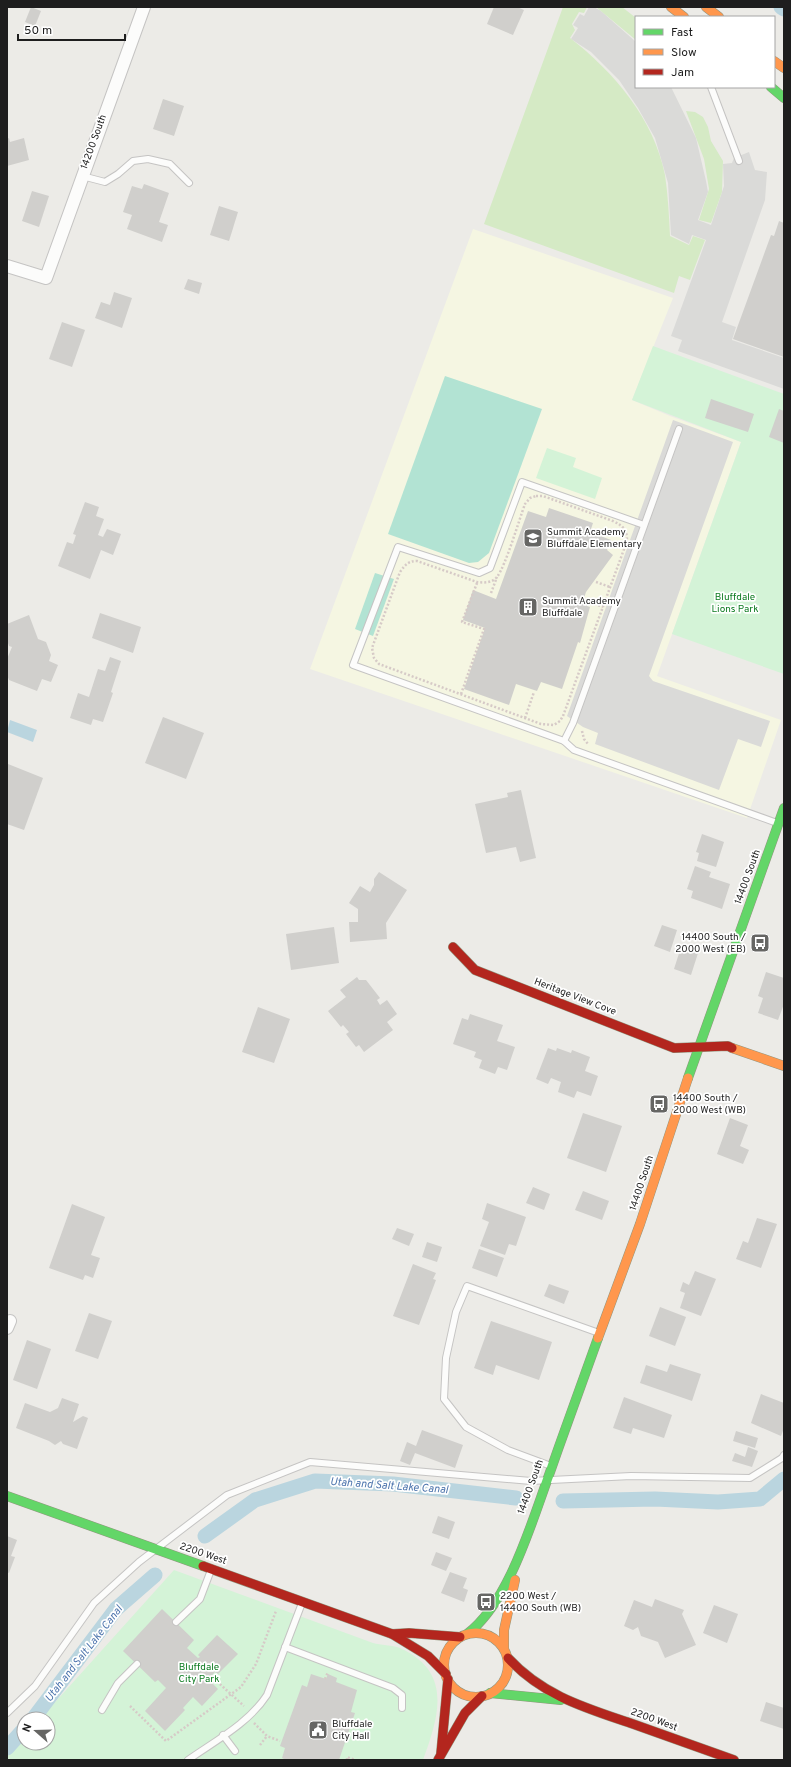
<svg xmlns="http://www.w3.org/2000/svg" width="791" height="1767" viewBox="0 0 791 1767" font-family="Overpass,sans-serif">
  <style>
    .education { fill: #f5f6e2 }
    .religious { fill: #dadad8 }
    .grass { fill: #d5eac5 }
    .park { fill: #d4f3d7 }
    .pitch { fill: #b2e3d3 }
    .water { fill: #bad5df }
    .lines { fill: none; stroke-linecap: round; stroke-linejoin: round }
    .canal { stroke: #bad5df; stroke-width: 15 }
    .building { fill: #d0cfcc }
    .lane-casing { stroke: #c5c4c3; stroke-width: 8 }
    .street-casing { stroke: #c5c4c3; stroke-width: 14 }
    .fast-casing { stroke: #92967f; stroke-width: 10 }
    .slow-casing { stroke: #92967f; stroke-width: 10 }
    .jam-casing { stroke: #92967f; stroke-width: 10 }
    .path { stroke: #d6cac7; stroke-width: 2.5; stroke-dasharray: 2 2; stroke-linecap: butt }
    .lane { stroke: #fcfcfb; stroke-width: 6 }
    .street { stroke: #fcfcfb; stroke-width: 12 }
    .fast { stroke: #63d668; stroke-width: 9 }
    .slow { stroke: #ff974d; stroke-width: 9 }
    .jam { stroke: #b3261e; stroke-width: 9 }
    .labels { text-anchor: middle; dominant-baseline: central; stroke-width: 3.5; stroke-linejoin: round; paint-order: stroke }
    .street-label { font-size: 10px; fill: #1e1e1e; stroke: #fff }
    .poi-label { font-size: 10px; fill: #1e1e1e; stroke: #fff; text-anchor: start }
    .park-label { font-size: 10px; fill: #0d7b20; stroke: #fff }
    .water-label { font-size: 11px; font-style: italic; fill: #4b73ac; stroke: #fff }
  </style>
  <rect width="100%" height="100%" fill="#ecebe7"/>
  <path class="education" d="M473,229L673,298L632,400L670,416L741,442L657,676L781,720L747,818L310,669Z"/>
  <g class="religious">
    <path d="M589,7H594L601,11L636,42V87H671L696,138L706,181L708,192L698,220L711,225L724,186L723,164L732,163L734,158L749,152L755,170L767,172L765,200L722,322L736,327L732,340L784,358V389L678,351L682,340L671,336L706,240L692,235L689,244L671,235L668,183L655,138L638,108L619,80L591,52L571,39L578,28L573,25L580,14L584,16Z"/>
    <path d="M673,420L733,442L649,676L653,681L770,721L761,747L738,739L719,790L595,744L598,733L583,727L567,716Z"/>
  </g>
  <g class="grass">
    <path d="M563,7H587L584,13L579,12L572,24L575,30L570,38C614,72 654,119 665,175C668,195 669,216 670,236L689,245L693,236L705,240L690,280L679,276L674,293L484,224Z"/>
    <path d="M596,7H622L636,18V40Z"/>
    <path d="M686,111L695,112L703,117L708,127L711,141L723,161L722,192L711,223L699,220L709,189L704,159Z"/>
  </g>
  <g class="park">
    <path d="M653,346L784,394V674L672,634L741,442L632,400Z"/>
    <path d="M547,448L576,458L573,467L602,478L595,499L536,478Z"/>
    <path d="M174,1570L373,1643C381,1645 392,1645 400,1648C453,1672 439,1716 423,1760H7V1756L24,1737V1743H48V1719H40Z"/>
  </g>
  <g class="pitch">
    <path d="M445,376L542,409L489,553L478,562L469,563L388,534Z"/>
    <path d="M375,573L394,579L373,636L355,629Z"/>
  </g>
  <path class="water" d="M10,720L37,730L33,742L7,732Z"/>
  <g class="lines">
    <g class="canal">
      <path d="M781,7L784,9"/>
      <path d="M563,1501L655,1499L718,1502L760,1499L784,1479"/>
      <path d="M205,1536L255,1500L315,1481L393,1484L516,1498"/>
      <path d="M33,1719L116,1609L155,1575"/>
      <path d="M7,1748L24,1729"/>
    </g>
  </g>
  <g class="building">
    <path d="M31,7L41,11L35,26L25,22Z"/>
    <path d="M494,7H517L524,10L513,35L487,24Z"/>
    <path d="M163,99L184,106L174,136L153,129Z"/>
    <path d="M9,138L10,142L24,138L29,160L7,166V139Z"/>
    <path d="M144,184L169,193L159,222L168,225L162,242L127,229L132,215L123,212L132,186L142,189Z"/>
    <path d="M32,191L49,196L39,227L22,221Z"/>
    <path d="M219,206L238,212L229,241L210,235Z"/>
    <path d="M779,221L784,223V357L733,339L771,235L774,236Z"/>
    <path d="M188,279L202,283L199,294L184,289Z"/>
    <path d="M114,292L132,298L122,328L95,318L101,302L110,305Z"/>
    <path d="M62,322L85,330L72,367L49,359Z"/>
    <path d="M711,399L754,414L748,432L705,418Z"/>
    <path d="M779,409L784,411V443L769,437Z"/>
    <path d="M85,502L99,507L96,516L104,519L98,535L103,537L107,529L121,534L113,555L101,550L90,579L58,566L67,542L73,544L76,535L73,534Z"/>
    <path d="M549,508L593,523L590,532L611,540L607,550L613,555L586,592L583,601L587,603V606L590,607L580,643L578,642L562,689L541,682L537,691L516,684L509,705L464,689L485,628L463,620L473,590L496,599L528,511L546,517Z"/>
    <path d="M100,613L141,627L133,653L92,638Z"/>
    <path d="M29,615L38,639L46,642L51,655L49,661L58,665L51,682L42,679L37,691L9,680L7,675V659L12,647L9,646L7,640V624Z"/>
    <path d="M110,657L121,661L111,692L113,693L103,722L93,719L91,725L70,718L78,693L89,697L98,669L105,671Z"/>
    <path d="M163,717L204,733L186,779L145,763Z"/>
    <path d="M8,764L43,778L24,830L7,824V768Z"/>
    <path d="M521,790L536,858L520,862L516,847L486,853L475,804L508,797L507,793Z"/>
    <path d="M702,834L724,842L716,867L697,861L699,853L696,852Z"/>
    <path d="M695,866L711,872L709,877L730,884L722,909L691,898L693,891L687,889Z"/>
    <path d="M379,872L407,890L386,923L387,939L350,942L349,922H358V909L349,903L360,886L370,892L374,885V879Z"/>
    <path d="M662,925L677,930L670,952L654,946Z"/>
    <path d="M334,927L339,963L291,970L286,934Z"/>
    <path d="M682,944L699,950L691,975L674,969Z"/>
    <path d="M766,972L784,978V1004L778,1020L758,1013L763,998L758,996Z"/>
    <path d="M357,977L359,980H366L380,998L377,1000L380,1005L387,1000L397,1014L387,1022L393,1030L364,1052L359,1045L356,1047L346,1034L349,1032L343,1025L341,1027L328,1011L346,997L340,990Z"/>
    <path d="M258,1007L290,1019L274,1063L242,1052Z"/>
    <path d="M470,1014L503,1025L497,1041L515,1047L507,1070L498,1067L495,1074L479,1068L482,1060L474,1057L476,1052L453,1044L462,1018L468,1020Z"/>
    <path d="M548,1048L556,1051L557,1048L571,1053L572,1050L590,1057L585,1071L598,1076L591,1096L577,1091L574,1098L558,1092L561,1082L551,1078L548,1084L536,1079Z"/>
    <path d="M583,1113L622,1126L606,1172L567,1158Z"/>
    <path d="M730,1118L748,1125L740,1146L749,1150L743,1164L717,1154Z"/>
    <path d="M533,1187L550,1194L544,1210L526,1203Z"/>
    <path d="M583,1191L609,1201L602,1220L575,1210Z"/>
    <path d="M487,1203L526,1217L516,1246L509,1244L505,1255L480,1246L489,1222L482,1219Z"/>
    <path d="M72,1204L105,1217L91,1255L100,1258L93,1278L85,1275L83,1280L49,1268Z"/>
    <path d="M757,1218L777,1224L761,1268L736,1259L743,1241L748,1243Z"/>
    <path d="M397,1228L414,1234L409,1246L392,1239Z"/>
    <path d="M427,1242L442,1247L437,1262L422,1257Z"/>
    <path d="M479,1249L504,1258L497,1277L472,1268Z"/>
    <path d="M413,1264L436,1273L433,1279L436,1280L419,1325L393,1316Z"/>
    <path d="M695,1271L716,1279L701,1316L680,1308L685,1293L680,1291L683,1282L689,1285Z"/>
    <path d="M549,1284L569,1291L564,1304L544,1296Z"/>
    <path d="M660,1307L686,1317L675,1346L649,1336Z"/>
    <path d="M89,1313L112,1321L98,1359L75,1351Z"/>
    <path d="M491,1321L552,1342L539,1380L496,1365L493,1375L474,1368Z"/>
    <path d="M27,1340L51,1349L37,1389L13,1380Z"/>
    <path d="M670,1364L701,1374L692,1401L640,1383L646,1365L667,1372Z"/>
    <path d="M761,1394L784,1403V1428L781,1436L751,1423Z"/>
    <path d="M624,1397L672,1415L664,1438L633,1428L631,1434L613,1428Z"/>
    <path d="M62,1398L79,1404L73,1422L83,1416L88,1418L77,1449L63,1444L61,1441L55,1445L49,1441L16,1428L25,1403L50,1412L58,1408Z"/>
    <path d="M422,1430L463,1445L455,1468L415,1453L410,1465L400,1461L407,1442L416,1446Z"/>
    <path d="M736,1431L758,1438L755,1448L733,1441Z"/>
    <path d="M748,1447L758,1451L752,1467L732,1461L735,1453L745,1457Z"/>
    <path d="M438,1516L455,1522L449,1539L432,1533Z"/>
    <path d="M7,1536L17,1540L11,1556L15,1557L9,1573L7,1572Z"/>
    <path d="M436,1552L452,1558L446,1571L431,1565Z"/>
    <path d="M450,1572L467,1578L463,1588L468,1590L464,1602L441,1593Z"/>
    <path d="M655,1599L684,1610L682,1614L696,1645L665,1658L658,1642L641,1636L638,1627L633,1630L624,1626L634,1600L652,1607Z"/>
    <path d="M714,1605L738,1614L727,1643L703,1633Z"/>
    <path d="M162,1609L194,1640L187,1648L198,1658L200,1657L198,1655L217,1635L238,1654L218,1674L215,1672L208,1679L218,1689L202,1706L193,1697L183,1708L185,1710L165,1731L145,1711L166,1688L158,1680L155,1682L123,1651Z"/>
    <path d="M311,1674L326,1679L328,1674L337,1678L336,1682L357,1690L351,1712L355,1713L339,1760H286L282,1758L285,1748L280,1746L302,1685L307,1687Z"/>
    <path d="M766,1702L784,1708V1729L760,1721Z"/>
  </g>
  <g class="lines">
    <g class="lane-casing">
      <g id="lane">
        <path d="M711,87L739,161"/>
        <path d="M82,176L105,182L118,174L133,161L148,159L170,164L189,183"/>
        <path d="M644,525L522,482L490,568L479,573L398,547L353,665L564,741L574,750L777,823"/>
        <path d="M564,741L573,723L679,429"/>
        <path d="M551,1466L508,1450L466,1427L444,1399L446,1358L456,1312L467,1286L599,1333"/>
        <path d="M176,1622L200,1599L211,1570"/>
        <path d="M285,1647L393,1688L402,1695V1708"/>
        <path d="M102,1710L118,1683L137,1664"/>
        <path d="M7,1713L35,1686L94,1603L139,1562L227,1495L310,1462L531,1481L631,1476L750,1478L782,1458L784,1455"/>
        <path d="M223,1735L235,1751"/>
        <path d="M188,1760C215,1741 249,1723 267,1695L302,1603"/>
      </g>
    </g>
    <g class="street-casing">
      <g id="street">
        <path d="M7,266L46,278L144,7"/>
        <path d="M7,1328L10,1321"/>
      </g>
    </g>
    <g class="fast-casing">
      <g id="fast">
        <path d="M771,87L784,98"/>
        <path d="M688,1078L784,808"/>
        <path d="M7,1496L203,1566"/>
        <path d="M467,1634C509,1602 531,1524 549,1475C565,1429 582,1383 598,1338"/>
        <path d="M490,1693L561,1700"/>
      </g>
    </g>
    <g class="slow-casing">
      <g id="slow">
        <path d="M671,7L684,17"/>
        <path d="M706,7L719,17"/>
        <path d="M774,61L784,68"/>
        <path d="M732,1048L784,1066"/>
        <path d="M598,1338L640,1224L688,1078"/>
        <circle cx="476" cy="1665" r="32"/>
        <path d="M504,1648V1630L515,1580"/>
      </g>
    </g>
    <g class="jam-casing">
      <g id="jam">
        <path d="M453,947L475,970L674,1048L728,1046L732,1048"/>
        <path d="M203,1566L392,1634L428,1656L446,1674"/>
        <path d="M392,1634L409,1633L460,1637"/>
        <path d="M508,1658C543,1696 586,1708 633,1724C667,1736 700,1748 734,1760"/>
        <path d="M441,1753L448,1679"/>
        <path d="M438,1760L465,1713L482,1696"/>
      </g>
    </g>
    <g class="path">
      <path d="M536,496H543L613,521C623,526 627,529 627,541L563,716L560,721L554,725L541,724L379,664L374,658L372,648L400,572C405,565 408,561 417,561L477,582C484,583 492,583 497,577C506,565 519,520 525,504L530,498Z"/>
      <path d="M596,582L610,587"/>
      <path d="M491,593L497,577"/>
      <path d="M587,601L603,607"/>
      <path d="M461,694L484,629L462,622L477,583"/>
      <path d="M525,718L534,692"/>
      <path d="M582,731L584,739L588,744"/>
      <path d="M211,1676L244,1706"/>
      <path d="M325,1679L328,1672"/>
      <path d="M130,1706L166,1741L241,1687L256,1664L276,1611"/>
      <path d="M254,1723L267,1736L280,1741"/>
      <path d="M260,1745L267,1736"/>
      <path d="M347,1760V1757L355,1760"/>
    </g>
    <use href="#lane" class="lane"/>
    <use href="#street" class="street"/>
    <use href="#fast" class="fast"/>
    <use href="#slow" class="slow"/>
    <use href="#jam" class="jam"/>
  </g>
  <defs>
    <g id="school-square" transform="scale(1)"><rect x="-9" y="-9" width="18" height="18" rx="4" fill="#666664" stroke="#fff"/><path d="M0-5L7-2L0 1L-7-2ZM-4 1L0 2.5L4 1V4Q0 6-4 4Z" fill="#fff"/></g>
    <g id="building-square" transform="scale(1)"><rect x="-9" y="-9" width="18" height="18" rx="4" fill="#666664" stroke="#fff"/><path d="M-4-6H4V6H1V3H-1V6H-4ZM-2.5-4.3h1.7v1.8h-1.7ZM.8-4.3h1.7v1.8H.8ZM-2.5-1h1.7V.8h-1.7ZM.8-1h1.7V.8H.8Z" fill="#fff"/></g>
    <g id="bus-square" transform="scale(1)"><rect x="-9" y="-9" width="18" height="18" rx="4" fill="#666664" stroke="#fff"/><path d="M-5-6H5V4H4V6H2V4H-2V6H-4V4H-5ZM-3.5-4V0h7V-4ZM-3.5 1.2v1.5H-2V1.2ZM2 1.2v1.5H3.5V1.2Z" fill="#fff"/></g>
    <g id="civic-square" transform="scale(1)"><rect x="-9" y="-9" width="18" height="18" rx="4" fill="#666664" stroke="#fff"/><path d="M-.6-6.5H3V-4.5H.6V-3L4-1V1h2V6H-6V1h2V-1L-.6-3ZM-1.2 2.5V6h2.4V2.5Z" fill="#fff"/></g>
  </defs>
  <g fill-rule="evenodd">
    <use href="#school-square" x="533" y="538"/>
    <use href="#building-square" x="528" y="607"/>
    <use href="#bus-square" x="760" y="943"/>
    <use href="#bus-square" x="659" y="1104"/>
    <use href="#bus-square" x="486" y="1602"/>
    <use href="#civic-square" x="318" y="1730"/>
  </g>
  <g class="labels">
    <g class="street-label">
      <text transform="translate(94 142) rotate(-70)">14200 South</text>
      <text transform="translate(748 877) rotate(-70)">14400 South</text>
      <text transform="translate(575 997) rotate(21)">Heritage View Cove</text>
      <text transform="translate(642 1183) rotate(-72)">14400 South</text>
      <text transform="translate(531 1487) rotate(-70)">14400 South</text>
      <text transform="translate(203 1554) rotate(19)">2200 West</text>
      <text transform="translate(654 1720) rotate(20)">2200 West</text>
    </g>
    <g class="poi-label">
      <text x="547" y="532">Summit Academy<tspan x="547" dy="12">Bluffdale Elementary</tspan></text>
      <text x="542" y="601">Summit Academy<tspan x="542" dy="12">Bluffdale</tspan></text>
      <text x="746" y="937" text-anchor="end">14400 South /<tspan x="746" dy="12">2000 West (EB)</tspan></text>
      <text x="673" y="1098">14400 South /<tspan x="673" dy="12">2000 West (WB)</tspan></text>
      <text x="500" y="1596">2200 West /<tspan x="500" dy="12">14400 South (WB)</tspan></text>
      <text x="332" y="1724">Bluffdale<tspan x="332" dy="12">City Hall</tspan></text>
    </g>
    <g class="park-label">
      <text x="735" y="597">Bluffdale<tspan x="735" dy="12">Lions Park</tspan></text>
      <text x="199" y="1667">Bluffdale<tspan x="199" dy="12">City Park</tspan></text>
    </g>
    <g class="water-label">
      <text transform="translate(389 1486) rotate(4)">Utah and Salt Lake Canal</text>
      <text transform="translate(84 1654) rotate(-52)">Utah and Salt Lake Canal</text>
    </g>
  </g>
  <rect width="791" height="1767" fill="none" stroke="#1e1e1e" stroke-width="16"/>
  <rect x="635" y="16" width="140" height="72" fill="#ffffff" stroke="#a5a5a5"/>
  <rect x="643" y="29" width="20" height="6" fill="#63d668" stroke="#a5a5a5"/>
  <text x="671" y="36" font-size="12" fill="#1e1e1e">Fast</text>
  <rect x="643" y="49" width="20" height="6" fill="#ff974d" stroke="#a5a5a5"/>
  <text x="671" y="56" font-size="12" fill="#1e1e1e">Slow</text>
  <rect x="643" y="69" width="20" height="6" fill="#b3261e" stroke="#a5a5a5"/>
  <text x="671" y="76" font-size="12" fill="#1e1e1e">Jam</text>
  <g transform="translate(36 1731) rotate(290)"><circle r="19" fill="#ffffff" stroke="#a5a5a5"/>
  <path d="M0-3L7 15L0 10L-7 15Z" fill="#666664"/>
  <text y="-6" font-size="11" font-weight="bold" text-anchor="middle" fill="#1e1e1e">N</text>
  </g>
  <path d="M18 34v6h107v-6" fill="none" stroke="#1e1e1e" stroke-width="2"/>
  <text x="24" y="34" font-size="12" fill="#1e1e1e" stroke="#ffffff" stroke-width="3" paint-order="stroke">50 m</text>
</svg>
